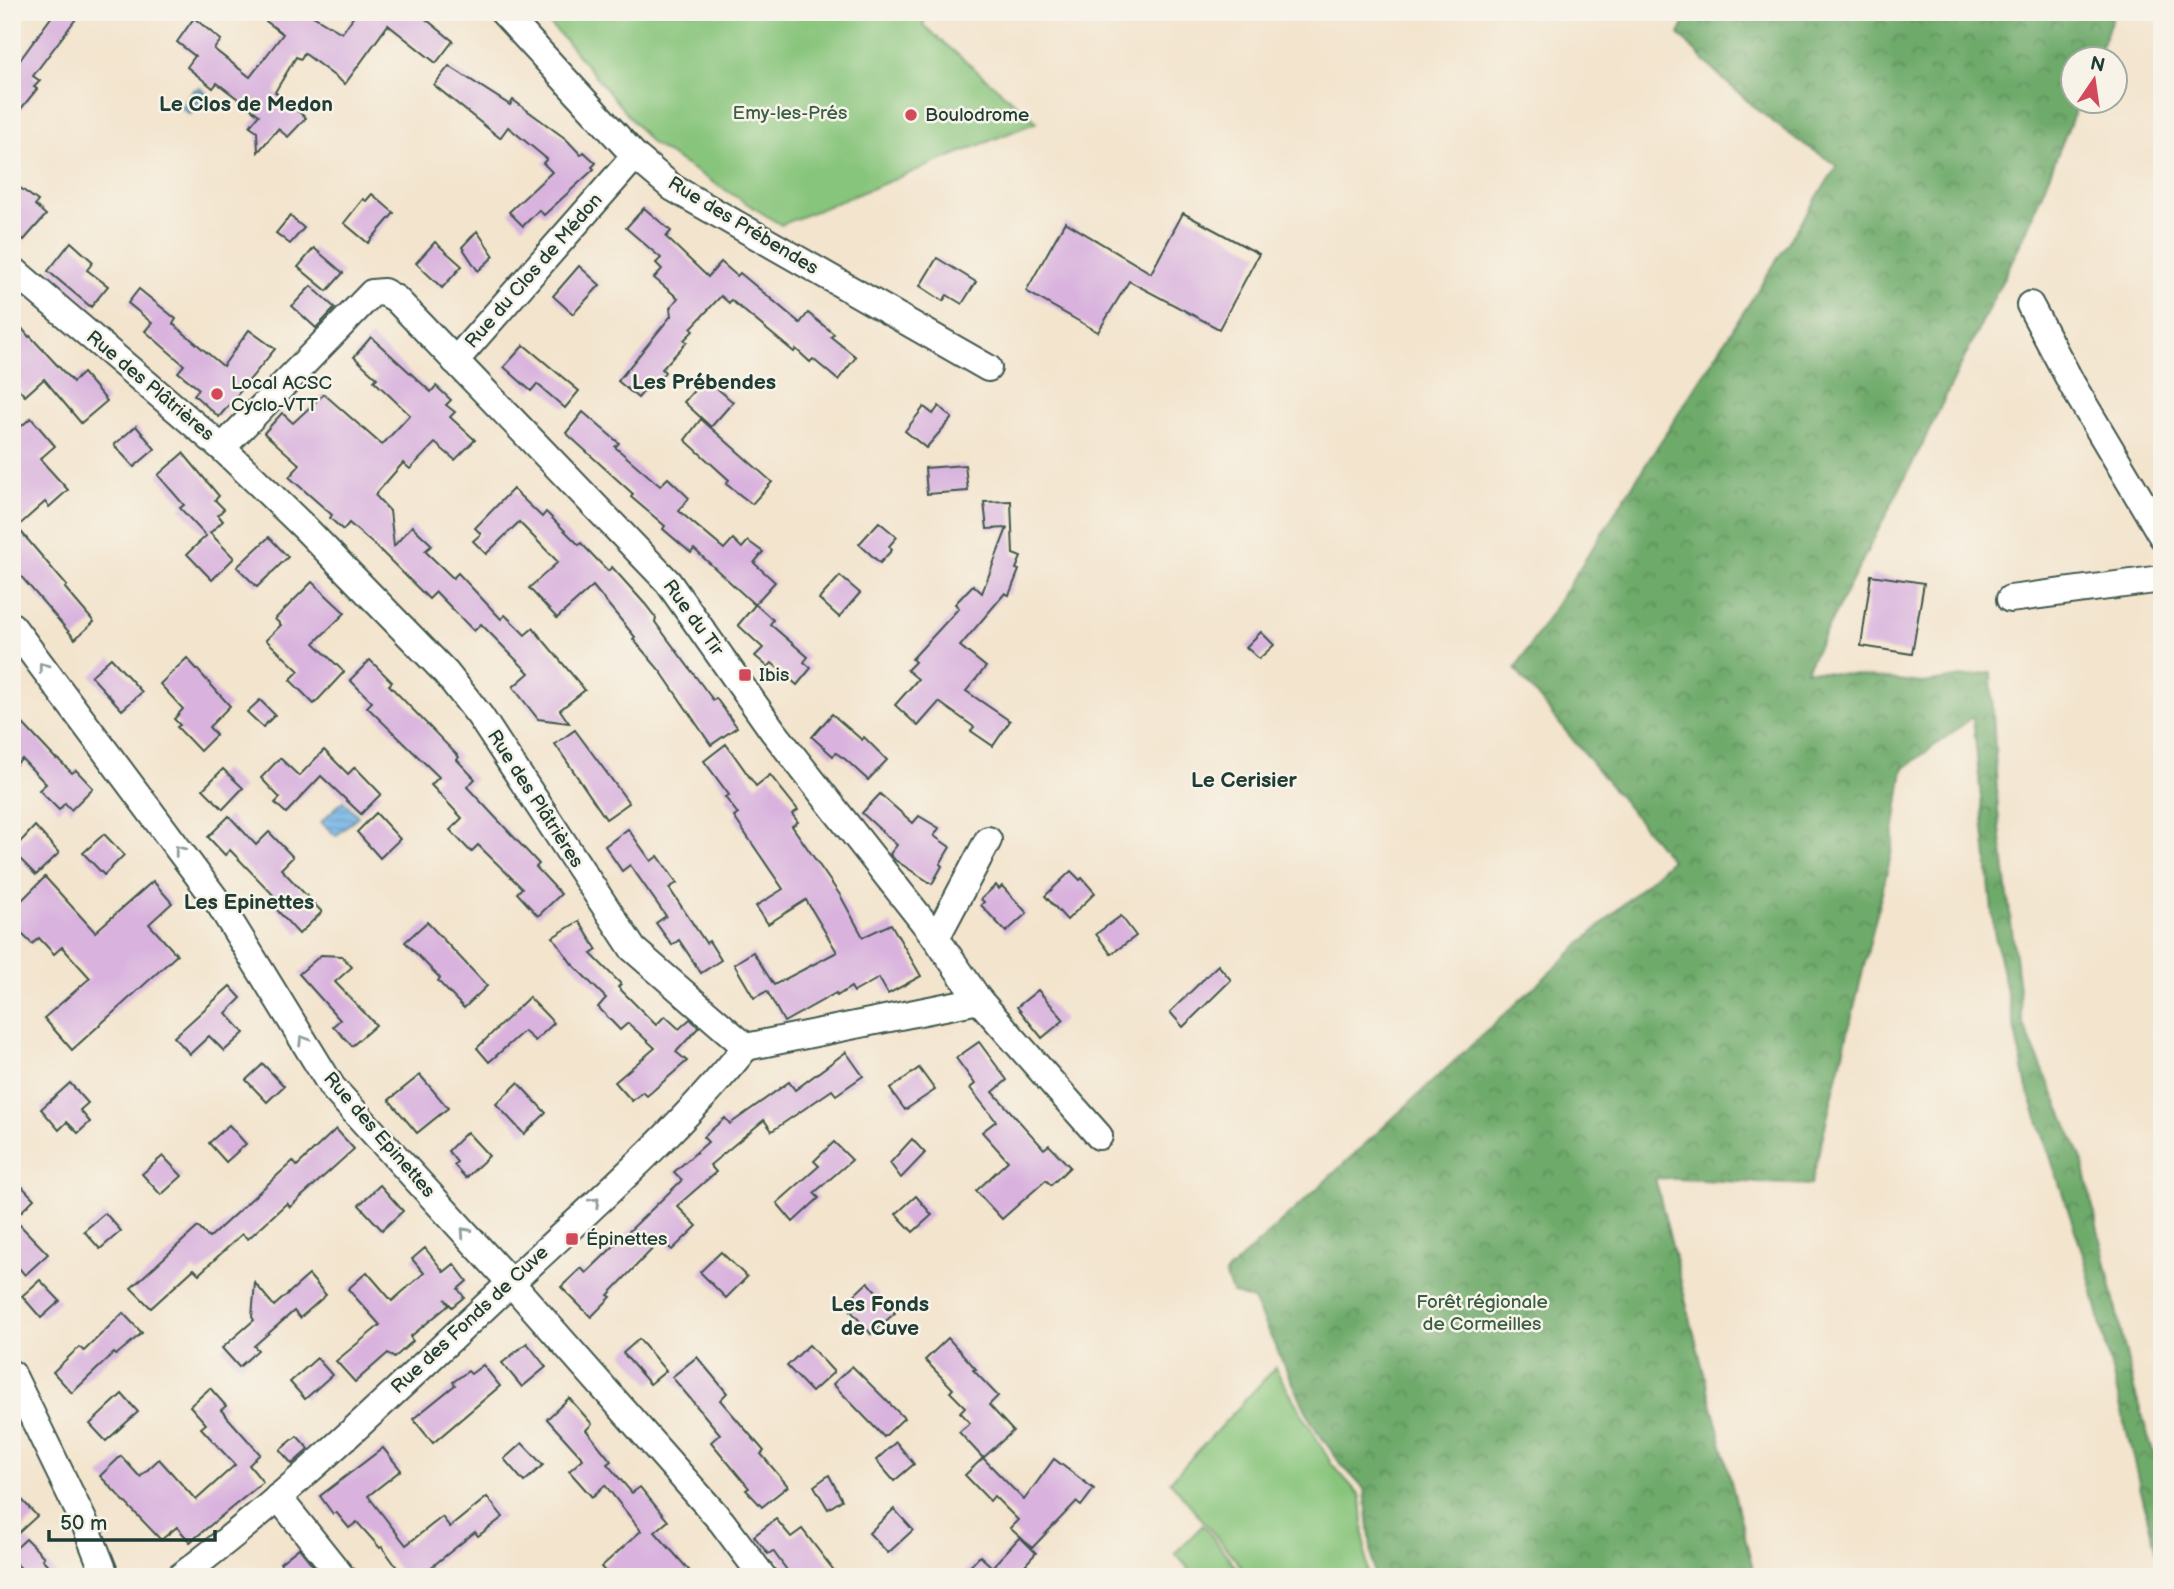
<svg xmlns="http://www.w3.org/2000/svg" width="2174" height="1589" viewBox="0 0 2174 1589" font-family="'Balsamiq Sans',sans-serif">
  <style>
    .green { fill: #88c57b; stroke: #548158; stroke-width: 2 }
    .forest { fill: url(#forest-crowns); stroke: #467450; stroke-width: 2 }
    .water { fill: url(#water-rules); stroke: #48788e; stroke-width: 2 }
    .building { fill: #d9b3de }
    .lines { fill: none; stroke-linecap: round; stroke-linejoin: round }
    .minor-casing { stroke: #3f564b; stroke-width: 30 }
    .minor { stroke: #fff; stroke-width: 26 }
    .oneway { stroke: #8f9e9a }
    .poi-dot { fill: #d1495b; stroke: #f7f3e8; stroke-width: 2.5 }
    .labels { text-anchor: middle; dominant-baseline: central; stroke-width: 5; stroke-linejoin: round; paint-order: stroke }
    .park-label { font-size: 19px; fill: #395f46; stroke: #f7f3e8 }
    .poi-label { font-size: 19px; fill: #1f3d34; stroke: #f7f3e8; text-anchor: start }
    .street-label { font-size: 19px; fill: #1f3d34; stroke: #f7f3e8 }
    .neighbourhood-label { font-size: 21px; font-weight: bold; fill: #1f3d34; stroke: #f7f3e8 }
  </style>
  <defs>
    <pattern id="forest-crowns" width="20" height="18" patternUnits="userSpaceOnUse" patternTransform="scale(1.75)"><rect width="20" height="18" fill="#6eaa6b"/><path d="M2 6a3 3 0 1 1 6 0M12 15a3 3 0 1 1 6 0" fill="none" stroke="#5a8c59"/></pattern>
    <pattern id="water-rules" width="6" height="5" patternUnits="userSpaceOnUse" patternTransform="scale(1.75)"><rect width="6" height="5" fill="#72b3e7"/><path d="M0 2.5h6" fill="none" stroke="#5d93bc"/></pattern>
  </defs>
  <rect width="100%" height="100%" fill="#f7f3e8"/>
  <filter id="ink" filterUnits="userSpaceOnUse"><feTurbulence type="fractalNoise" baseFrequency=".0143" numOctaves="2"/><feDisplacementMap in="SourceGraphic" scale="14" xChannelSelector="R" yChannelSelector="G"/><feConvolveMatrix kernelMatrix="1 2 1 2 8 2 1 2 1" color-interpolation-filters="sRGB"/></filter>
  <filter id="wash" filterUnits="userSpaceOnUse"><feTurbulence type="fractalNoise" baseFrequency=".00686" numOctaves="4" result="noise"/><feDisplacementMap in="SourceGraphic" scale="28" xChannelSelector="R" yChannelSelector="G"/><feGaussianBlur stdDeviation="1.57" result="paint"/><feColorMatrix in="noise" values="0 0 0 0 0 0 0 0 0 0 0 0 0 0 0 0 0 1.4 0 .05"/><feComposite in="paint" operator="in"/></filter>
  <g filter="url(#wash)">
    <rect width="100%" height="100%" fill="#f3e4cd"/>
    <g class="green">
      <path d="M538,12H928L923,25L1037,122L781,225L651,143L566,41Z"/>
      <path d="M1275,1368L1331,1463L1361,1497L1367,1577H1250L1170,1481Z"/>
      <path d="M1203,1525L1235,1566L1223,1577H1196L1175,1553Z"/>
    </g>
    <path class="forest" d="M1690,12H2115L2096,59L2072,60V102H2079L2025,234L1918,453L1806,670L1923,683L1991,673L1998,811L2023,1024L2082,1159L2134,1389L2162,1482V1577L2085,1260L2027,1088L1994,931L1973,717L1903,769L1891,855L1811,1185L1655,1178L1755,1577H1374L1365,1490L1340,1463L1313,1425L1253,1300L1232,1293L1225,1274L1671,860L1515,669L1837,166C1824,156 1809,148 1796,139C1753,108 1714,73 1679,34Z"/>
    <g class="water">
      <path d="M199,87L206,93L190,114L181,107L194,89L196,90Z"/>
      <path d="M343,801L358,816L336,836L321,822Z"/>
    </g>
    <g id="blocks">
      <g class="building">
        <path d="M55,12H81L33,76L40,81L34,87L37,89L12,120V71Z"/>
        <path d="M254,12H306L342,33L357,12H417L453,41L436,63L388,25L345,84L304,53L301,59L296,57L275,92L306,118L288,137L278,129L258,152L257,131L250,126L259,115L217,83L213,88L187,67L195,56L177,42L194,18L221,40L214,49L250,77L283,34Z"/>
        <path d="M449,66L510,105L513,100L566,139L581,155L584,152L596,163L592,167L594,169L544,215L539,210L523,226L509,212L552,172L543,163L547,159L508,127L500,138L434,85Z"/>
        <path d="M12,182L38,201L35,205L46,215L24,240L12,230Z"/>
        <path d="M372,194L394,213L368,243L344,223L363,199L366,201Z"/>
        <path d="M644,208L671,231L666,237L708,277L721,262L737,276L740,273L800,323L808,313L834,334L831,337L856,357L838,380L813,359L810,362L796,349L794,352L731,300L729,303L721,296L691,328L694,330L684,340L687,342L662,369L665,372L653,387L650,384L638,398L618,381L671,316L670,308L678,298L654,278L662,269L656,263L661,258L626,228Z"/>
        <path d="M1183,213L1259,254L1219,329L1129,281L1098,332L1026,291L1065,222L1151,273Z"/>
        <path d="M290,216L304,228L290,244L276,233Z"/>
        <path d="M477,231L494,256L478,271L462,247Z"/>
        <path d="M71,242L93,262L87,270L108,286L91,307L48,271Z"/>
        <path d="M435,242L462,266L442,288L416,263Z"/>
        <path d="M314,248L343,273L327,291L298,267Z"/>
        <path d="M937,258L976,282L962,304L947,295L943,301L920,286Z"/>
        <path d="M579,266L600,285L573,314L553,296Z"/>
        <path d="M311,286L335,308L316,328L292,306Z"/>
        <path d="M139,289L176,319L173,324L223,366L249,330L275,349L219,417L194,395L199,389L178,372L184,365L145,331L152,323L128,303Z"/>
        <path d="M12,316L29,337L30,336L73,382L83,373L107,401L81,423L44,379L25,396L12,382V377L19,370L12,362Z"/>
        <path d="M371,337L431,392L436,386L451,400L446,405L455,412L450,417L475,440L455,460L435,443L410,469L403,463L375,495L390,511L394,546L412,526L432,545L425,551L453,578L458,573L501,619L505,615L525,635L533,628L585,690L560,710L569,723L538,719L513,687L529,673L481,624L474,631L436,592L429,599L380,550L349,523L343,530L330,518L332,515L289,477L300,465L264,433L282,413L293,423L324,394L382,445L410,415L374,381L377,378L354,357Z"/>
        <path d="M524,345L579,391L565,408L537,384L531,391L504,367Z"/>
        <path d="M705,378L733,402L711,427L684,402Z"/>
        <path d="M939,406L952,418L926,448L905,431L924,407L933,414Z"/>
        <path d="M583,412L619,443L615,447L660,486L668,478L689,498L679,511L724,549L733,539L742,548L748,541L763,552L754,563L775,582L755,604L773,620L770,624L808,657L804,662L811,668L797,685L772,663L768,667L755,656L763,648L738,625L755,605L694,549L691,553L663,529L665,526L631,497L633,494L566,433Z"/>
        <path d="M31,418L55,446L40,459L68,490L49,507L45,502L17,527L67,586L65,588L94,622L75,639L12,566V434Z"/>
        <path d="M701,419L772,482L752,504L726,484L729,480L685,440Z"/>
        <path d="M136,426L155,449L134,467L114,445Z"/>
        <path d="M183,453L219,496L215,500L224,509L218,515L223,521L210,533L234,558L212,580L187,554L206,536L180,508L184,505L158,475Z"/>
        <path d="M965,465L968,491L927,494L925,468Z"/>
        <path d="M513,489L542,517L546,512L579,545L581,543L608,571L612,567L645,604L656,618L655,622L713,700L716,698L737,727L711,745L661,672L633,639L635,637L593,586L557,618L529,588L558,562L519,522L486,554L473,541L481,534L475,528Z"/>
        <path d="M1011,501L1013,554L1021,557L1016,569L1019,570L1009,595L1005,593L960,646L986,667L966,691L1010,721L993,746L971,731L974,727L939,702L918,726L895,705L918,679L907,670L915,662L912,659L959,608L955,604L973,585L982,593L1007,528L987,529L984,502Z"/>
        <path d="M879,522L897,537L889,546L892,550L880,563L859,544Z"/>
        <path d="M269,537L288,557L257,587L237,567Z"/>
        <path d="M1871,575L1924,583L1912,654L1861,646Z"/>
        <path d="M840,576L860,593L839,617L819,599Z"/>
        <path d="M312,582L345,613L314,643L344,672L314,704L290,680L299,671L266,640L281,625L275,619Z"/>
        <path d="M1261,632L1274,645L1259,659L1246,647Z"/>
        <path d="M111,658L142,692L122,710L91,676Z"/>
        <path d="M187,658L230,706L209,727L216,735L200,751L177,727L180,725L174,719L183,709L160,684Z"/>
        <path d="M370,660L392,682L389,685L459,757L457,760L475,779L467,787L539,864L536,867L561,894L538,916L517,893L522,888L478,845L471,852L450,830L462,818L431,785L439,777L367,707L372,702L350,680Z"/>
        <path d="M260,700L275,715L263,727L247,712Z"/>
        <path d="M12,712L56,759L57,758L72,773L76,770L93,788L71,810L65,803L59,810L39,790L46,784L22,759L12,768Z"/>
        <path d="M832,714L862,740L864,737L887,760L868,780L845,759L836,753L833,756L812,737Z"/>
        <path d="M575,730L629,803L606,819L555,744Z"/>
        <path d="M726,744L756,786L770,775L798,810L792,814L798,822L792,826L840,895L863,937L891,924L921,976L888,994L879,978L854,992L851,987L837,996L836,993L784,1022L767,991L754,998L734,964L753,952L774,985L837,952L806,900L768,924L756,906L783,889L734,817L738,814L725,797L729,795L704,761Z"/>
        <path d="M324,750L348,774L355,767L381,794L361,814L321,776L286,813L275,803L280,798L261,778L280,758L299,776Z"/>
        <path d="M223,769L243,788L223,809L203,789Z"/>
        <path d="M880,794L913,823L919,816L939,828L934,836L950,847L940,864L942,866L932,884L895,860L890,854L897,845L862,813Z"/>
        <path d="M376,813L400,839L380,858L357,832Z"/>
        <path d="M229,816L256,845L269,832L293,857L281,869L322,912L299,934L275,908L280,902L230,850L225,855L208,837Z"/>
        <path d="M35,826L59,853L36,875L12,851Z"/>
        <path d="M628,829L651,861L658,856L677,883L669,888L706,943L709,941L721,960L701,973L679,940L672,945L656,923L666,916L630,865L622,871L605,846Z"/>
        <path d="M104,834L124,855L104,875L83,853Z"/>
        <path d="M1071,871L1080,880L1082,878L1095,893L1067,920L1045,896Z"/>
        <path d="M45,877L95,932L153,881L172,903L149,924L177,955L72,1050L44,1018L90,978L62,947L54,954L39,938L32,944L12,924V910Z"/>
        <path d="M996,885L999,889L1002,886L1027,913L1006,932L981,905L984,902L981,899Z"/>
        <path d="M1121,916L1136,936L1111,954L1096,934Z"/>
        <path d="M579,921L597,950L591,954L621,984L618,987L656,1025L665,1016L679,1029L690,1019L699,1027L676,1052L687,1061L647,1096L643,1092L632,1101L615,1082L655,1048L628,1023L620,1030L598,1007L606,998L572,964L553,937Z"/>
        <path d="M427,922L487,986L464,1008L438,981L440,978L405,942Z"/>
        <path d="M321,955L342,956L352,967L335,982L376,1025L352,1046L333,1026L340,1020L299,974Z"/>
        <path d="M1218,965L1231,980L1183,1027L1170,1012Z"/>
        <path d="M230,986L241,998L226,1013L244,1033L224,1051L209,1036L190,1054L174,1037Z"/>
        <path d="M1038,990L1064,1020L1042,1038L1017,1007Z"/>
        <path d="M529,997L554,1023L535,1041L524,1031L489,1062L477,1048Z"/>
        <path d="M979,1042L1007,1080L993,1092L1044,1149L1049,1145L1070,1167L1051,1185L1046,1180L1002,1219L976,1191L1008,1161L982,1132L996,1121L970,1088L975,1084L956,1058Z"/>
        <path d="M846,1052L863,1076L836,1095L832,1090L772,1131L764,1120L710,1165L716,1172L677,1206L697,1226L672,1250L661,1240L608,1295L611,1297L591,1317L561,1287L581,1268L586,1273L682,1180L674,1172L708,1142L703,1137L725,1118L730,1124L789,1082L795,1090Z"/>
        <path d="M263,1064L284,1086L267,1102L246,1080Z"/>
        <path d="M919,1068L935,1090L905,1110L890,1089Z"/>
        <path d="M420,1075L448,1108L417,1133L389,1100Z"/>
        <path d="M70,1083L88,1103L80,1110L90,1122L78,1133L67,1122L59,1130L41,1109Z"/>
        <path d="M518,1083L546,1113L524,1134L496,1104Z"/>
        <path d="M229,1125L246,1144L226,1162L209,1143Z"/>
        <path d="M336,1129L354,1149L290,1207L287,1203L248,1239L242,1234L199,1274L194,1269L151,1308L131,1288L198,1227L209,1238L293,1161L297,1166Z"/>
        <path d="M467,1132L489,1156L466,1178L454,1165L457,1162L448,1151Z"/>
        <path d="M912,1139L925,1153L901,1178L890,1163Z"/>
        <path d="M834,1142L852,1160L814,1193L819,1198L793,1222L777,1203L819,1166L814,1161Z"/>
        <path d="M163,1156L182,1176L161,1195L142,1174Z"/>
        <path d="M12,1176L34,1199L14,1219L48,1254L25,1275L12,1260Z"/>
        <path d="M380,1185L403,1211L382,1230L359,1205Z"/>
        <path d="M916,1196L932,1215L913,1232L896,1214Z"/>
        <path d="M105,1213L121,1231L100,1249L84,1231Z"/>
        <path d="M425,1248L444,1272L454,1264L467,1281L458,1289L464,1297L452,1307L445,1299L449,1305L410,1337L413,1341L394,1358L388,1353L355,1382L336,1361L380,1325L348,1289L367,1272L392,1301L424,1273L412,1259Z"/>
        <path d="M721,1252L747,1277L726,1298L700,1272Z"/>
        <path d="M309,1275L326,1295L300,1318L294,1311L254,1346L258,1350L239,1367L222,1348L254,1320L252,1317L255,1283L274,1306Z"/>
        <path d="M40,1280L60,1301L41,1318L22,1296Z"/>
        <path d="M868,1282L895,1313L871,1334L851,1311L855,1308L849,1300Z"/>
        <path d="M123,1313L142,1333L116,1355L114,1353L72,1393L53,1372L79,1347L84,1351Z"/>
        <path d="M948,1338L976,1369L973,1370L998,1396L989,1405L1013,1431L983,1458L959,1432L970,1423L960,1412L965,1407L950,1392L953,1389L925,1360Z"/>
        <path d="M639,1339L666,1371L650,1384L623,1353Z"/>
        <path d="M527,1343L546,1367L522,1387L502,1363Z"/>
        <path d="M809,1345L834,1372L812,1392L787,1366Z"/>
        <path d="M697,1357L727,1393L720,1400L764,1451L761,1454L788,1486L762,1507L746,1490L749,1488L711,1442L720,1434L672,1377Z"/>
        <path d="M317,1358L332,1375L305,1399L290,1382Z"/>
        <path d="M483,1365L500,1386L433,1443L413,1419L455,1385L453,1382L468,1371L471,1374Z"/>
        <path d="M852,1366L904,1418L884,1437L833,1384Z"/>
        <path d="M210,1388L226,1406L221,1410L260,1454L249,1465L263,1482L190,1542L177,1527L161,1540L100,1476L121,1456L140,1477L159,1459L196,1500L235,1465L201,1428L206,1424L190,1406Z"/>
        <path d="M122,1394L138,1412L106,1441L90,1424Z"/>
        <path d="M569,1398L592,1424L586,1430L611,1461L607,1464L632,1493L640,1487L668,1521L655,1532L695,1577H610L601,1567L641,1531L605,1485L592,1497L569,1471L583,1459L547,1419Z"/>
        <path d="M297,1436L309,1449L292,1464L280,1450Z"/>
        <path d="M896,1442L914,1464L894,1481L876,1460Z"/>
        <path d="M522,1443L543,1465L524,1482L504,1459Z"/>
        <path d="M383,1448L401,1470L368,1496L406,1545L442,1517L450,1527L487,1497L503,1517L478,1536L475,1532L419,1577H404L382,1547L380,1548L357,1522L349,1528L336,1512L333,1514L320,1496Z"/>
        <path d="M983,1458L1024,1500L1054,1459L1094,1489L1081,1506L1076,1502L1032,1548L1010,1528L1018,1520L994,1496L990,1501L965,1475Z"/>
        <path d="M829,1475L842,1500L828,1509L814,1486Z"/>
        <path d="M12,1489L37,1516L12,1539Z"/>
        <path d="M894,1509L913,1530L888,1553L869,1533Z"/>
        <path d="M776,1519L791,1537L802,1529L839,1577H792L773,1551L768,1554L754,1536Z"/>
        <path d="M1020,1537L1036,1553L1014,1577H960L980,1556L992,1567Z"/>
        <path d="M26,1539L44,1557L42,1559L59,1577H29L12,1559V1552Z"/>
        <path d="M299,1548L322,1577H290L280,1563Z"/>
      </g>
    </g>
  </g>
  <g filter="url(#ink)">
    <use href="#blocks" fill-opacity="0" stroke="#3f564b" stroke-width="2"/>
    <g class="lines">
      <g class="minor-casing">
        <g id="minor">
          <path d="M503,12L635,156L673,188L988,368"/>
          <path d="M12,269L222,448L305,528L446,673L480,716L633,949L746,1047"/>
          <path d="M2030,305L2073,386L2162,536"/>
          <path d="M455,361L635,156"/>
          <path d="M222,448L372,293L384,292L396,299L668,582L773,731L936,938L979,1000L1099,1136"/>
          <path d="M2010,599L2162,579"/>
          <path d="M12,626L220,905L332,1087L520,1293L722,1522L763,1577"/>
          <path d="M936,938L988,840"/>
          <path d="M746,1047L979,1000"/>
          <path d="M12,1374L85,1524L106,1577"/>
          <path d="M278,1497L342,1577"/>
          <path d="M180,1577C294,1491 397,1389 502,1291C583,1215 676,1134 746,1047"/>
        </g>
      </g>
      <use href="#minor" class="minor"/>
    </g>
    <defs><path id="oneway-chevron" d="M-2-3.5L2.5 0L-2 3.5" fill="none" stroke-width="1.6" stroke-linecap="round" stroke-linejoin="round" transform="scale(1.75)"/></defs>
    <g class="oneway">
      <use href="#oneway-chevron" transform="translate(43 667) rotate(-127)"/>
      <use href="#oneway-chevron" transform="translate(179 850) rotate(-127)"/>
      <use href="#oneway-chevron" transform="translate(303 1040) rotate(-122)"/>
      <use href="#oneway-chevron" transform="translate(595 1202) rotate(-44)"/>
      <use href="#oneway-chevron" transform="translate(465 1232) rotate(-132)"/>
    </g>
  </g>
  <g class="poi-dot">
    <circle cx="911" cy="115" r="7"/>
    <circle cx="217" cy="394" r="7"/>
    <rect x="738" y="668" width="14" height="14" rx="3.5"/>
    <rect x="565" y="1232" width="14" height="14" rx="3.5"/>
  </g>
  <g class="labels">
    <g class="park-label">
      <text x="790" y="113">Emy-les-Prés</text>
      <text x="1482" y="1302">Forêt régionale<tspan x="1482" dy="22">de Cormeilles</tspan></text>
    </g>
    <g class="poi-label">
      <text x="925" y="115">Boulodrome</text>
      <text x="231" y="383">Local ACSC<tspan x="231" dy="22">Cyclo-VTT</tspan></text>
      <text x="759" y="675">Ibis</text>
      <text x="586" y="1239">Épinettes</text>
    </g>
    <g class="street-label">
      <text transform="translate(743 226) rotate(31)">Rue des Prébendes</text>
      <text transform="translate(534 271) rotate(-49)">Rue du Clos de Médon</text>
      <text transform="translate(150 386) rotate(40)">Rue des Plâtrières</text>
      <text transform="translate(693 618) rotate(54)">Rue du Tir</text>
      <text transform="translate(535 799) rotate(57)">Rue des Plâtrières</text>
      <text transform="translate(379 1135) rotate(49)">Rue des Epinettes</text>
      <text transform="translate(470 1320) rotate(-43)">Rue des Fonds de Cuve</text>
    </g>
    <g class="neighbourhood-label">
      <text x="246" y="104">Le Clos de Medon</text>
      <text x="704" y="382">Les Prébendes</text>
      <text x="1244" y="780">Le Cerisier</text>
      <text x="249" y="902">Les Epinettes</text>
      <text x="880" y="1304">Les Fonds<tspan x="880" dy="24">de Cuve</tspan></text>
    </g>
  </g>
  <rect width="2174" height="1589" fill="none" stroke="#f7f3e8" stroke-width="42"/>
  <g transform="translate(2094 80) rotate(13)"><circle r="33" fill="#f7f3e8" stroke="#a1aaa0" stroke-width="2"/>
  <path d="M0-5L12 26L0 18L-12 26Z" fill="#d1495b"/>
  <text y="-10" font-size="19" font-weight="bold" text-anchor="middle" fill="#1f3d34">N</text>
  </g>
  <path d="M49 1530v10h166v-10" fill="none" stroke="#1f3d34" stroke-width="3.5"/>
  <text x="60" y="1530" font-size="21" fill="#1f3d34" stroke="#f7f3e8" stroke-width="5" paint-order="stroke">50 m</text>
</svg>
